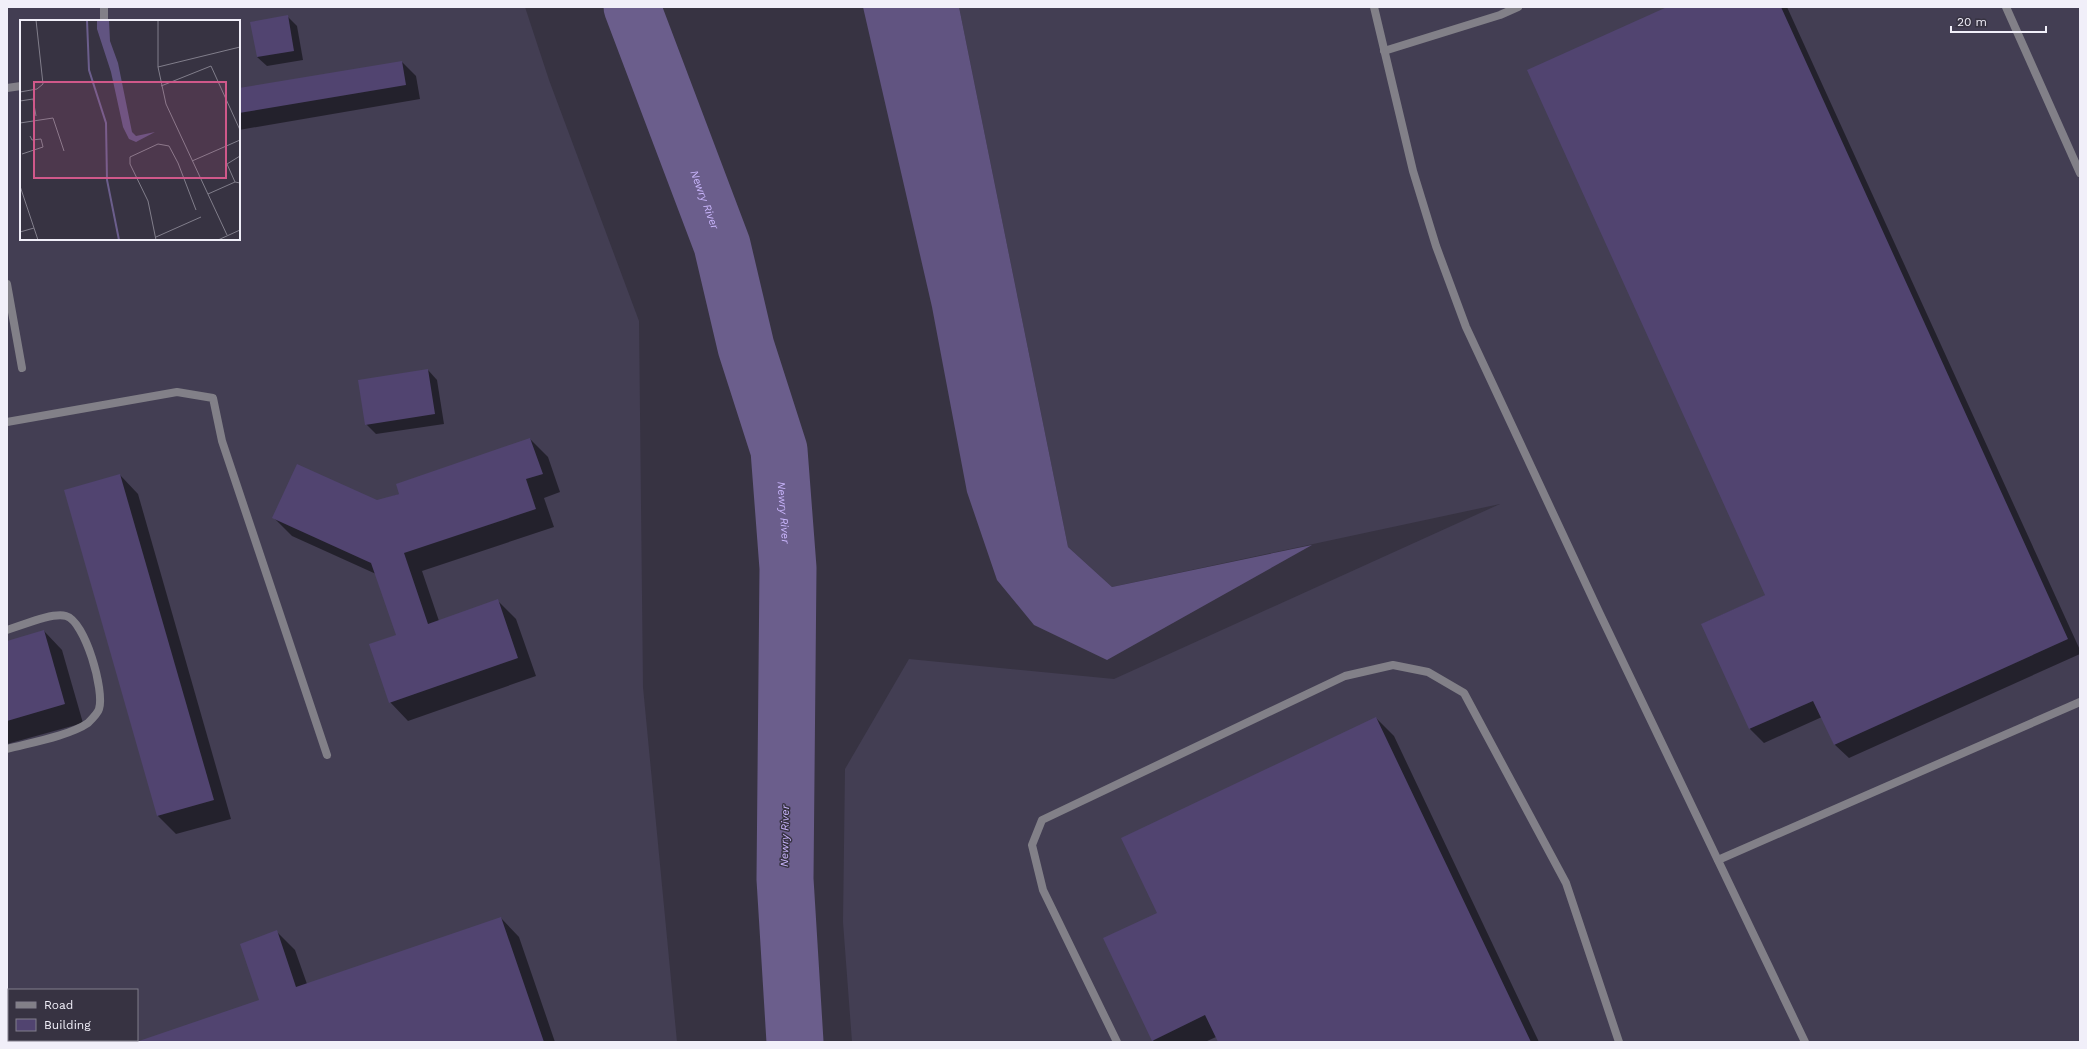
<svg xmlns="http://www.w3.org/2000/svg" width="2087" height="1049" viewBox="0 0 2087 1049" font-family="'Work Sans',sans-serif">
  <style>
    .built { fill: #433e53; fill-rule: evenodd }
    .forest { fill: #615481 }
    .shadow { fill: #0007 }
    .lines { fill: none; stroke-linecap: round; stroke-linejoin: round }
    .river { stroke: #6b5e8c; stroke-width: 57 }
    .building { fill: #514470 }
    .service { stroke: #828088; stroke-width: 8 }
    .minor { stroke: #828088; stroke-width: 8 }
    .labels { text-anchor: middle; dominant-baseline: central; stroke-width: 3; stroke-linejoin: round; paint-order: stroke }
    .water-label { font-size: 11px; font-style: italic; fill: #c9b5fc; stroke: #373342 }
    .inset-river { fill: none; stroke: #6b5e8c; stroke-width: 2 }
    .inset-road { fill: none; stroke: #817e8b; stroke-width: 1 }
    .view { fill: #d0588a; fill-opacity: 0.15; stroke: #d0588a; stroke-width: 2 }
    .inset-edge { fill: none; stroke: #f1eff9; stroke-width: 2 }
  </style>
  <rect width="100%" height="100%" fill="#373342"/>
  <g class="built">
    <path d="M7,7H525L549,80L639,321L643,687L677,1042H7ZM21,21H239V239H21ZM9,990H137V1040H9Z"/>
    <path d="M959,7H2080V1042H852L843,922L845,769L909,659L1114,679L1500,504L1112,587L1068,547Z"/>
  </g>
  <path class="forest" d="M863,7H959L1068,547L1112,587L1312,545L1107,660L1034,625L997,580L967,492L932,307Z"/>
  <g class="shadow">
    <path d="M1669,7H1787L2080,650V654L1849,758L1834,744L1822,717L1764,743L1750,729L1702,624L1766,595Z"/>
    <path d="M287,16L297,26L303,60L267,66L257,57Z"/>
    <path d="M402,62L416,76L420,99L239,130V89Z"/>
    <path d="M428,370L437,380L444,424L376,434L366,424Z"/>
    <path d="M530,439L548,457L560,492L544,498L554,527L422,571L439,621L498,601L516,619L536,676L408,721L390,702L397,636L376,574L292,536L273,517L377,501L400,494Z"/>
    <path d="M120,475L138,494L231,819L176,834L158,816L65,491Z"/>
    <path d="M44,631L62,650L83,723L7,744V642Z"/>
    <path d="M1376,718L1394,736L1539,1042H1219L1216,1037L1205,1042H1154L1153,1040L1158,913Z"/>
    <path d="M501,918L519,937L555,1042H139L260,1001L277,932L295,950L307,984Z"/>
  </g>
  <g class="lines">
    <path class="river" id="s1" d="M632,7L722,245L746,347L779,450L788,568L785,879L795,1042"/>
  </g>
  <g class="building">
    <path d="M1667,7H1781L2068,639L1834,745L1813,701L1749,729L1701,624L1765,595L1527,70Z"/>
    <path d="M288,15L294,51L257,57L250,22Z"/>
    <path d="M402,61L406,85L239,113V88Z"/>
    <path d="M428,369L435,414L365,425L358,380Z"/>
    <path d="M530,438L543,474L526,479L536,509L404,553L428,624L498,599L518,658L389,703L369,644L396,635L371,563L272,518L297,464L377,500L399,494L396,484Z"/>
    <path d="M120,474L214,800L157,816L64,490Z"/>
    <path d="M44,630L65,704L7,721V641Z"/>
    <path d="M1376,717L1531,1042H1218L1205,1015L1152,1041L1103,938L1157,913L1121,838Z"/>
    <path d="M501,917L544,1042H136L259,1000L240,944L277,930L296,987Z"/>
  </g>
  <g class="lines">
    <g class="service">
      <path d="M104,7V21"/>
      <path d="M2006,7L2080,173"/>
      <path d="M1384,51L1500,15L1518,7"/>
      <path d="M7,88L21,86"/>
      <path d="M7,284L22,368"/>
      <path d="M7,422L177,392L213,398L222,441L327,755"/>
      <path d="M7,630C21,626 52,612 66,616C85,621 105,691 99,709C98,713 91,720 88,723C69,736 29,743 7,749"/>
      <path d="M1718,860L2080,702"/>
      <path d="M1117,1042L1043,890L1032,845L1042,820L1345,676L1393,665L1428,672L1464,693L1566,883L1619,1042"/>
    </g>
    <path class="minor" d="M1374,7L1413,171L1436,246L1466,327L1599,612L1805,1042"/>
  </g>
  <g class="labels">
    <g class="water-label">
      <text stroke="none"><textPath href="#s1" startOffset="206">Newry River</textPath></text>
      <text stroke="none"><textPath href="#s1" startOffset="530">Newry River</textPath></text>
      <text transform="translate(785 836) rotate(-89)">Newry River</text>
    </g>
  </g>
  <g transform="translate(20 20)">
    <rect width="220" height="220" fill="#373342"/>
    <path d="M77,0H89L90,21L98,43L112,112L116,116L135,112L116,122L109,119L103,107L91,52L77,9Z" fill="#615481"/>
    <path class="inset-river" d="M67,0L69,50L86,103L87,160L99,220"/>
    <path class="inset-road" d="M138,0V47L146,84L207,215M138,47L220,27M141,66L191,46L220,110M0,72L17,69L23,64L16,0M0,81L13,79L16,96M0,103L33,98L44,131M2,134L23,127L21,119L12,120L10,116M172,141L220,120M215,162L207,144L220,136M0,166L18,220M188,174L215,162L220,163M0,212L14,208M136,217L181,197M136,220L128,181L110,144V137L138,124L149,126L158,143L176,190M198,220L220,210"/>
    <path class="view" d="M14,62H206V158H14Z"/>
    <rect width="220" height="220" class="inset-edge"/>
  </g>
  <rect width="2087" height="1049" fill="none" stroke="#f1eff9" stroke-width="16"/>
  <rect x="8" y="989" width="130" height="52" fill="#373342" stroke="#817e8b"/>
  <rect x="16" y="1002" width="20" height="6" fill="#828088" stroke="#817e8b"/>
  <text x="44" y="1009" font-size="12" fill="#f1eff9">Road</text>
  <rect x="16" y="1019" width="20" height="12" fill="#514470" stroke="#817e8b"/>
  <text x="44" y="1029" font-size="12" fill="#f1eff9">Building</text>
  <path d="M1951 26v6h95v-6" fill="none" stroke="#f1eff9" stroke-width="2"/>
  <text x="1957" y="26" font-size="12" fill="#f1eff9" stroke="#373342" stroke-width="3" paint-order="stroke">20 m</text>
</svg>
